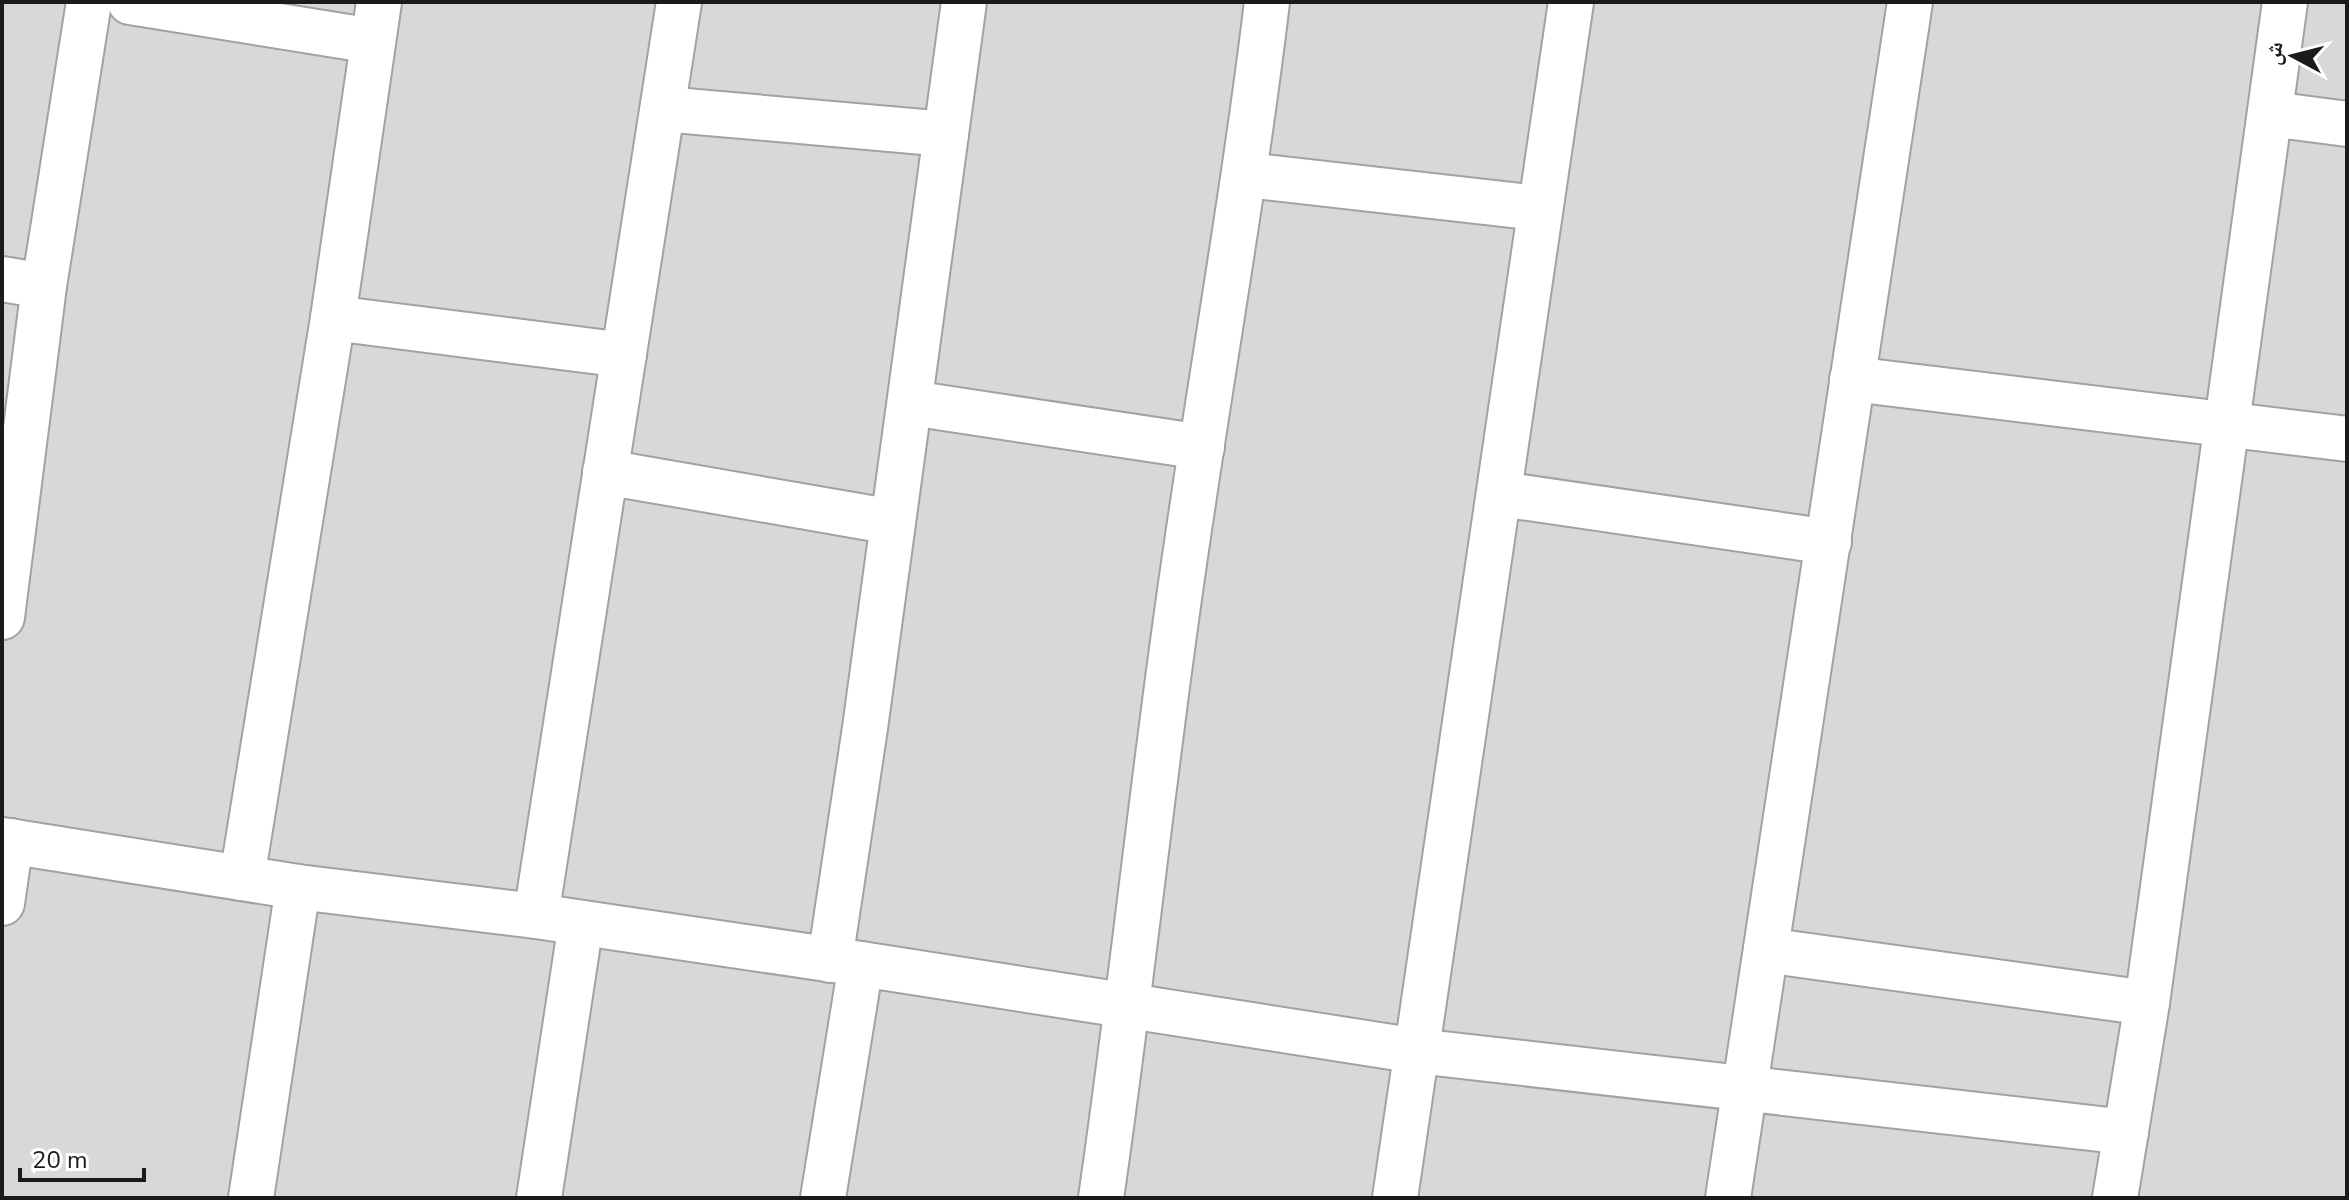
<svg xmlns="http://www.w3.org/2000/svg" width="2349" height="1200" viewBox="0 0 2349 1200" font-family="'Nunito Sans','Noto Naskh Arabic',sans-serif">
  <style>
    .residential { fill: #d9d8d8 }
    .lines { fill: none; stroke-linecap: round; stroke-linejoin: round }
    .minor-casing { stroke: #a2a2a2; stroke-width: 48 }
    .tertiary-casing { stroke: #a2a2a2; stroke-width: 48 }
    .minor { stroke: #fff; stroke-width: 44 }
    .tertiary { stroke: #fff; stroke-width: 44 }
  </style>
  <rect width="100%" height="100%" fill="#ede9e1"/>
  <rect class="residential" x="2" y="2" width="2345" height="1196"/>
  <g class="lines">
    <g class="minor-casing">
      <g id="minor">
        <path d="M130,2L373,41"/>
        <path d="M663,109L946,134"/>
        <path d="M2271,114L2347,124"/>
        <path d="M1246,175L1539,208"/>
        <path d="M2,279L44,286"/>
        <path d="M333,318L624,355"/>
        <path d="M1852,379L2347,439"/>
        <path d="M911,403L1202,447"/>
        <path d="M605,472L893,522"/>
        <path d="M1501,494L1829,542"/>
        <path d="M2,617L44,286L89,2"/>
        <path d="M2,840L298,887L536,916L861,964L1417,1051L2126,1132"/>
        <path d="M242,878L333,318L379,2"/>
        <path d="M2,903L11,841"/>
        <path d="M536,916L679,2"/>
        <path d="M1766,950L2147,1003"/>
        <path d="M830,960L865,728L964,2"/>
        <path d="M251,1198L298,887"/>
        <path d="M539,1198L581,923"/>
        <path d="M823,1198L861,964"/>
        <path d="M1101,1198C1129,1006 1149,813 1176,620C1204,414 1242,209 1267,2"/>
        <path d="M1395,1198L1571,2"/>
        <path d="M2115,1198L2147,1003L2285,2"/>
      </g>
    </g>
    <g class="tertiary-casing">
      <path id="tertiary" d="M1728,1198L1910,2"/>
    </g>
    <use href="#minor" class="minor"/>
    <use href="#tertiary" class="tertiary"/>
  </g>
  <rect width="2349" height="1200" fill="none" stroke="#1b1b1b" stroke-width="8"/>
  <g transform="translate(2293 56) rotate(277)" stroke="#ffffff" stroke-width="6" paint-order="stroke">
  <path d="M0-6L14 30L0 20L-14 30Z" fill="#1b1b1b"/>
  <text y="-12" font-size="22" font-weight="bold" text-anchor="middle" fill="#1b1b1b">ش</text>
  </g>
  <path d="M20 1168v12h124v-12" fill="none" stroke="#1b1b1b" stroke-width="4"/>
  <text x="32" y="1168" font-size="24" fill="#1b1b1b" stroke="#ffffff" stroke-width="6" paint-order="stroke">20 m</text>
</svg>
